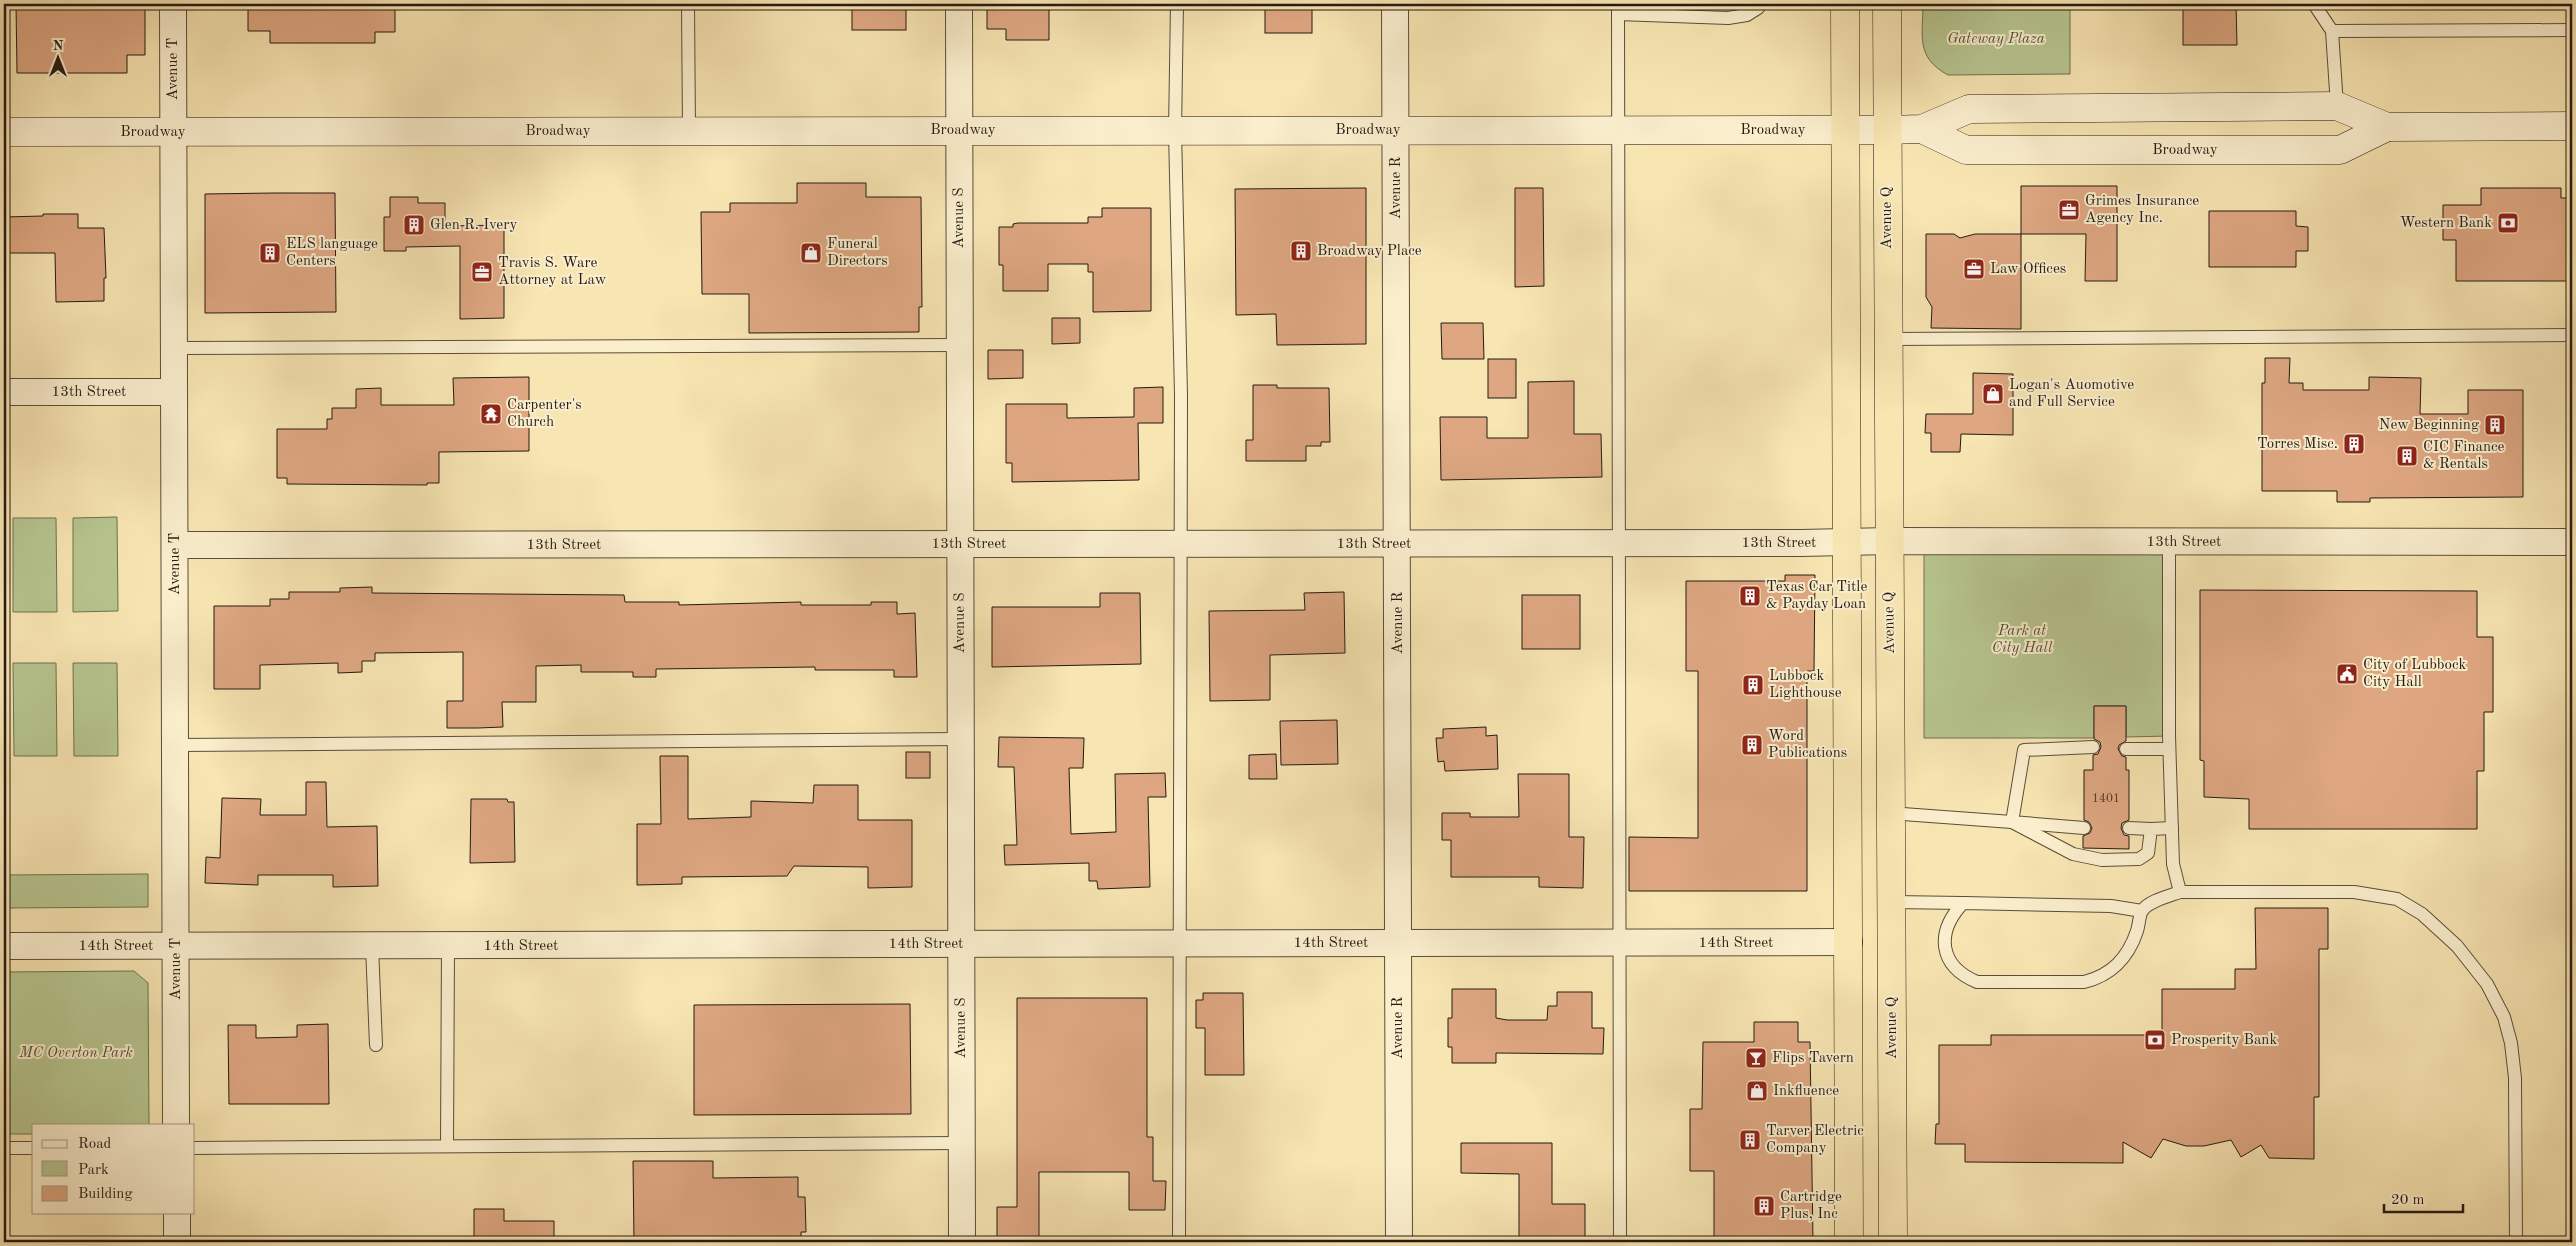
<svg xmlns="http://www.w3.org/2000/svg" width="2576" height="1246" viewBox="0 0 2576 1246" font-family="'Old Standard TT',serif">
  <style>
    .green { fill: #b7c690; stroke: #6e7052 }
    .building { fill: #dea782; stroke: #251a13 }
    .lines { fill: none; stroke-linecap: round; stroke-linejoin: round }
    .lane-casing { stroke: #5a4d3b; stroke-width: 14 }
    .street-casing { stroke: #5a4d3b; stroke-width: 28 }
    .secondary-casing { stroke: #251a13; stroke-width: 29 }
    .highway-casing { stroke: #251a13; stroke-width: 29 }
    .lane { stroke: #faeecd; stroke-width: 12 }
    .street { stroke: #faeecd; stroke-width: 26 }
    .secondary { stroke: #faeecd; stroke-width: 28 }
    .highway { stroke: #f7e5b2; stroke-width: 28 }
    .labels { text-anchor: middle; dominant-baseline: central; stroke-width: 4; stroke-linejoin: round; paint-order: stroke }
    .number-label { font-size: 12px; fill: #533d2f }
    .park-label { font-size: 15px; font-style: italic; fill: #514e38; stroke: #faeecd }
    .street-label { font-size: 15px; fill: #251a13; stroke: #faeecd }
    .poi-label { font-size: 15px; fill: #251a13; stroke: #faeecd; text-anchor: start }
  </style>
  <rect width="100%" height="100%" fill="#f7e5b2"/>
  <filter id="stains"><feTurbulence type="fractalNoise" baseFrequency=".004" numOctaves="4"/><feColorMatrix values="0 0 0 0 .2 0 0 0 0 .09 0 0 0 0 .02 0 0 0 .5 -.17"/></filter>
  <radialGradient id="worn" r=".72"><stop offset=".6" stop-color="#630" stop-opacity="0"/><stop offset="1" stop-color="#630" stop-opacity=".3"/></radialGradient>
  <g class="green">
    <path d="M1923,4H2070V74L1948,75C1915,57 1923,36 1923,4Z"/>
    <path d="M117,517L118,611L73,612V518Z"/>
    <path d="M13,518H56L57,612H13Z"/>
    <path d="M1924,541L2169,542V736L2126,737V706H2094V738H1924Z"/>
    <path d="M13,663H56L57,756H14Z"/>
    <path d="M73,663H117L118,756H74Z"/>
    <path d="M148,874V907L4,908V875Z"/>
    <path d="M134,971L148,983L149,1125H34V1134H4V972Z"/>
  </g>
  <g class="building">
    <path d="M16,4H145V55H127V73H17Z"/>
    <path d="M248,4H395V32H375V43H270V31H248Z"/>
    <rect x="852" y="4" width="54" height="26"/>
    <path d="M987,4H1049V40H1006V29H987Z"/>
    <rect x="1265" y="4" width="47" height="29"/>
    <path d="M2183,4H2236L2237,45H2183Z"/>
    <path d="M797,183H866V197H921L922,307H919V332L749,333V294H702L701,212H730V203H797Z"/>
    <path d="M2021,186H2117V281H2085L2086,234H2021Z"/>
    <path d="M1366,188V344L1277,345L1276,314L1236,315L1235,189Z"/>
    <path d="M1515,188H1543L1544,286L1515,287Z"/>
    <path d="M2481,188H2561V198H2572V281H2456V240H2443V205H2481Z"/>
    <path d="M274,193H335L336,312L205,313V194Z"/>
    <path d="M390,197H418V203H445V226L504,225V318L460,319V246L406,247V251H384V217H390Z"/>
    <path d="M1102,208H1151V311L1093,312V272H1088V264H1048V291H1003V265H999V227H1013V224L1018,223H1088V217H1102Z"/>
    <path d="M2209,211H2296V226L2308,227V251H2296V267H2209Z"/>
    <path d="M43,214H78V228H104L106,278H104V301L56,302L55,253H4V217L43,216Z"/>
    <path d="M1926,234H1954L1960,238L1975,234H2021V329L1931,328L1932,307L1926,297Z"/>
    <path d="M1052,318H1080V343L1052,344Z"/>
    <path d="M1441,323H1483L1484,359H1442Z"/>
    <path d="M988,350H1023V378L988,379Z"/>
    <path d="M2265,358H2290L2289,383H2303V390H2369V377L2421,378L2420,414H2468V390H2523V497L2370,498V502H2337V491H2262V383H2265Z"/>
    <rect x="1488" y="359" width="28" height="39"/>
    <path d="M1973,373L2013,374V435L1961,434L1960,452H1931V433H1925L1926,414H1973Z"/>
    <path d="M529,377V451L439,452V483H427V485L287,484V478H277V429H327V419H332V408H356V389L381,388V405H454L453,378Z"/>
    <path d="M1574,381V434H1601L1602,477L1441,480L1440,417H1487V438H1528V382Z"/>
    <path d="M1253,385H1277V388H1329L1330,442H1321V446H1306V461H1246V440H1253Z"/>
    <path d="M1163,387V423H1138L1139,480L1012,482V463H1006V404H1067V418L1134,417V388Z"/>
    <path d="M1785,575H1815L1814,671H1807V891H1629V837L1698,838V671H1686V581H1785Z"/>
    <path d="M372,587V593L624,595L625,602H679V605L801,602V605H871V602H897V614L915,613L917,677H894V670H815V667L656,669V677H633V672H581V665L536,666V702H502L503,727L478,728H447V701H463V652L375,653V661H362V672L338,673V663L260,665V689H214V606H270V599H289V592H340V588Z"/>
    <path d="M2200,590L2477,591V637H2493V712H2484V771H2477V829H2249V799L2204,797V761L2200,760Z"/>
    <path d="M1344,592L1345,653L1270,655V700L1210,701L1209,611L1305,610L1304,593Z"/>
    <path d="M1100,593H1140L1141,664L992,667V607H1100Z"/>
    <rect x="1522" y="595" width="58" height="54"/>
    <path d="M2094,706H2126V741L2119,745L2118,749L2122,756L2126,757V770H2129V820L2122,823L2121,828L2124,835L2129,836V849L2083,848V836L2090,833L2092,828L2089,822L2084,820V770H2093V755L2098,754L2101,747L2100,742L2094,739Z"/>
    <path d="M1337,720L1338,764L1281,765L1280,721Z"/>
    <path d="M1486,727V736L1497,735L1498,769L1445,771L1444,761L1438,762L1436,738H1443V729Z"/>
    <path d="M999,737L1084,738L1083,768H1069L1071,834L1116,832L1115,774L1165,773L1166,797H1148L1150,887L1098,889L1097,881H1089V863L1005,865L1004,845H1017L1014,767H998Z"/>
    <rect x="906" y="752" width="24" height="26"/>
    <path d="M1276,754L1277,779H1249V755Z"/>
    <path d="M660,756H688V819L751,817V801L813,803L814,785H858V820H912V887L868,888V867L794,866L787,876L682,877V884L637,885V824H661Z"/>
    <path d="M1518,774H1569V837H1584L1583,888L1539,887V877H1451V840H1442V813H1470V817H1519Z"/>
    <path d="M306,782H326L327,827L377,826L378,886L333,887V875H258V885L205,883L206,857L220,858L222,798L261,799L260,815H306Z"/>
    <path d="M471,799H507L508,802H514L515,862L470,863Z"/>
    <path d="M2255,908H2328V949H2319V1097H2314V1159L2269,1158L2261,1145L2241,1157L2231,1140L2204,1146H2186L2163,1139L2151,1158L2123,1142V1163L1965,1162V1144H1935L1936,1124H1939V1045H1991V1035H2162V989H2235V969H2256Z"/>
    <path d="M1452,989H1496V1018L1507,1020H1547L1548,1006H1557V992H1592V1028H1604L1603,1054L1496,1053V1063H1452V1047H1448V1018H1452Z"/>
    <path d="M1203,993H1243L1244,1075H1205V1028H1196V1000H1203Z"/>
    <path d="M1017,998H1147V1137H1153V1181H1166L1165,1210H1129V1172H1039V1242H997V1207H1017Z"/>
    <path d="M910,1004L911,1114L694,1115V1005Z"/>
    <path d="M1754,1022H1798V1042H1810L1813,1242H1714V1171H1690V1109H1702L1703,1042H1754Z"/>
    <path d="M328,1024L329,1104H229L228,1025H256V1038L297,1037V1025Z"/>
    <path d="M1461,1143H1552V1204H1585V1242H1519V1174L1461,1173Z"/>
    <path d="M633,1161H713V1178L798,1177V1197H805L806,1232H801V1242H634Z"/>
    <path d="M474,1209H504V1221H554V1242H474Z"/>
  </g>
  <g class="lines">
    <g class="lane-casing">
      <g id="lane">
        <path d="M688,4L689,131"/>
        <path d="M1177,4L1175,131L1181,395L1179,1242"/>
        <path d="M1618,4L1620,1242"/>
        <path d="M2314,4L2332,31L2337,106"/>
        <path d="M1618,14L1728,18L1747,15L1758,8L1760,4"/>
        <path d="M2332,31L2572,30"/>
        <path d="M1887,339L2572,335"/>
        <path d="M174,348L959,345"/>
        <path d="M2169,542V736L2173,864L2180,892"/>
        <path d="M175,745L961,739"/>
        <path d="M2126,749H2169"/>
        <path d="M1889,813L2012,822L2073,854L2102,860L2139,859L2148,853L2151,829L2172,828"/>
        <path d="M2084,828L2012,822L2024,750L2093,747"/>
        <path d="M2129,828L2151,829"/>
        <path d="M1892,902L1963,903"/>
        <path d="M2142,911L2111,906L1963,903C1935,933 1939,966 1977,982H2084C2112,975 2128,958 2137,931C2139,925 2139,916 2142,911C2148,901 2169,896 2180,892H2354L2397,899L2422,914L2457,946L2487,984L2504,1017L2511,1043L2515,1078L2516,1242"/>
        <path d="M372,946L376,1045"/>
        <path d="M447,1146L448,946"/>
        <path d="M4,1148H34"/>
        <path d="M194,1148L962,1143"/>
      </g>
    </g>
    <g class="street-casing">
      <g id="street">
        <path d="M173,4L176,1125"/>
        <path d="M959,4L962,1242"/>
        <path d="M1395,4L1399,1242"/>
        <path d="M4,392H174"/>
        <path d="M175,545L1801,543L1889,541L2572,542"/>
        <path d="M4,946L1849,942"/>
        <path d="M177,1212V1242"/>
      </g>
    </g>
    <g class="secondary-casing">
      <g id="secondary">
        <path d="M1922,129L1966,150H2340L2387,127"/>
        <path d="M4,132L1887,130L1922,129L1969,109L2337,106L2387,127L2572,126"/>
      </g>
    </g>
    <g class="highway-casing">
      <g id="highway">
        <path d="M1845,4L1849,1242"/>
        <path d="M1887,4L1893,1242"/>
      </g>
    </g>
    <use href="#lane" class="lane"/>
    <use href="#street" class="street"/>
    <use href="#secondary" class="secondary"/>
    <use href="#highway" class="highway"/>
  </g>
  <defs>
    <g id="office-square" transform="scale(1.125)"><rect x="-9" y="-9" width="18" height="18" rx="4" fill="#8f2418" stroke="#faeecd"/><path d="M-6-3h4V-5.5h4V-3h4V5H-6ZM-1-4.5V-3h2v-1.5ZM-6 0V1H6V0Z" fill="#fff"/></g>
    <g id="bank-square" transform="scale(1.125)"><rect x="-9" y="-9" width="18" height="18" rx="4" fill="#8f2418" stroke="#faeecd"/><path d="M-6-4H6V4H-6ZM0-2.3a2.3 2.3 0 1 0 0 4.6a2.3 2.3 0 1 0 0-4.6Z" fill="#fff"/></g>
    <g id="building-square" transform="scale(1.125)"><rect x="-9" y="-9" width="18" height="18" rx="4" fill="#8f2418" stroke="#faeecd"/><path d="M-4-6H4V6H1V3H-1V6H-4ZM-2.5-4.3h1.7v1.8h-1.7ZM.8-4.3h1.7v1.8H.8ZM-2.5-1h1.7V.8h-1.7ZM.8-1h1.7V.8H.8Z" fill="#fff"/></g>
    <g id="shop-square" transform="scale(1.125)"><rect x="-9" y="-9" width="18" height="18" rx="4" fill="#8f2418" stroke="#faeecd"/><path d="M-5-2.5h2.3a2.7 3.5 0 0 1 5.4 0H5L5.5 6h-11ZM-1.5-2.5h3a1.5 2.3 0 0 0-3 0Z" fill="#fff"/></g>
    <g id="temple-square" transform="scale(1.125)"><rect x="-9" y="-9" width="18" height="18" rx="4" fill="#8f2418" stroke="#faeecd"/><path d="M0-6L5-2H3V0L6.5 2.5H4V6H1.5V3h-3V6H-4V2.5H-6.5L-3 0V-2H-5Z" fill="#fff"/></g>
    <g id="civic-square" transform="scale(1.125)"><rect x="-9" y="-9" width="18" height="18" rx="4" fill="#8f2418" stroke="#faeecd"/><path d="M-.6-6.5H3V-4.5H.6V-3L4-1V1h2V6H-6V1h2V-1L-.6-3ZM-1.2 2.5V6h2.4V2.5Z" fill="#fff"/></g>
    <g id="bar-square" transform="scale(1.125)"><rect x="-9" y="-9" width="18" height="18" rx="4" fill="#8f2418" stroke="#faeecd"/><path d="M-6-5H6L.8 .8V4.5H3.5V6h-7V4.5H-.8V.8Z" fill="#fff"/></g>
  </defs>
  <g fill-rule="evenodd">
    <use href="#office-square" x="2069" y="210"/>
    <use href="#bank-square" x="2508" y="223"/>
    <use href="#building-square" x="414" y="225"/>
    <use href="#building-square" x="1301" y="251"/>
    <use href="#building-square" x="270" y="253"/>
    <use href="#shop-square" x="811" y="253"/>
    <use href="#office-square" x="1974" y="269"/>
    <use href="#office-square" x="482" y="272"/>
    <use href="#shop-square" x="1993" y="394"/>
    <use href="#temple-square" x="491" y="414"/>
    <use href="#building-square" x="2495" y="425"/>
    <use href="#building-square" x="2354" y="444"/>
    <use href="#building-square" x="2407" y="456"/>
    <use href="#building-square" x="1750" y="596"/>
    <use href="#civic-square" x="2347" y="674"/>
    <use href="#building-square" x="1753" y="685"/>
    <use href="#building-square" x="1752" y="745"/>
    <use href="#bank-square" x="2155" y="1040"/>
    <use href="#bar-square" x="1756" y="1058"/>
    <use href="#shop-square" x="1757" y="1091"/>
    <use href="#building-square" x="1750" y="1140"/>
    <use href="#building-square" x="1764" y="1206"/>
  </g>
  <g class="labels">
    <g class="number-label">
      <text x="2106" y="799">1401</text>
    </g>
    <g class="park-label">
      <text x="1996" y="39">Gateway Plaza</text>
      <text x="2022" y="631">Park at<tspan x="2022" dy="17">City Hall</tspan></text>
      <text x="76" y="1053">MC Overton Park</text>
    </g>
    <g class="street-label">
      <text transform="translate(173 69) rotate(-90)">Avenue T</text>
      <text x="963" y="130">Broadway</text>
      <text x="1368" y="130">Broadway</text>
      <text x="1773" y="130">Broadway</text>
      <text x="558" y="131">Broadway</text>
      <text x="153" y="132">Broadway</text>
      <text x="2185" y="150">Broadway</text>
      <text transform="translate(1396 188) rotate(-90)">Avenue R</text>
      <text transform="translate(959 218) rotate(-90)">Avenue S</text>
      <text transform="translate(1887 218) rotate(-90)">Avenue Q</text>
      <text x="89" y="392">13th Street</text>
      <text x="2184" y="542">13th Street</text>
      <text x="1779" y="543">13th Street</text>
      <text x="969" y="544">13th Street</text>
      <text x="1374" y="544">13th Street</text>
      <text x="564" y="545">13th Street</text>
      <text transform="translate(175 564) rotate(-90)">Avenue T</text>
      <text transform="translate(960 623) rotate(-90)">Avenue S</text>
      <text transform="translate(1398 623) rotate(-90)">Avenue R</text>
      <text transform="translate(1890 623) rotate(-91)">Avenue Q</text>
      <text x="1331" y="943">14th Street</text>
      <text x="1736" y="943">14th Street</text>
      <text x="926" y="944">14th Street</text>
      <text x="116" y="946">14th Street</text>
      <text x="521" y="946">14th Street</text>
      <text transform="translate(176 969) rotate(-90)">Avenue T</text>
      <text transform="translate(961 1028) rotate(-90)">Avenue S</text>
      <text transform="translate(1398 1028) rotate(-90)">Avenue R</text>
      <text transform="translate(1892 1028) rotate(-90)">Avenue Q</text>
    </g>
    <g class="poi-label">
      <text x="2085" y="201">Grimes Insurance<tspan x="2085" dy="17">Agency Inc.</tspan></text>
      <text x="2492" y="223" text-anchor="end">Western Bank</text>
      <text x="430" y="225">Glen R. Ivery</text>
      <text x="286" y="244">ELS language<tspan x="286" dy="17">Centers</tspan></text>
      <text x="827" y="244">Funeral<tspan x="827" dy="17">Directors</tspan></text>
      <text x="1317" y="251">Broadway Place</text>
      <text x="498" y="263">Travis S. Ware<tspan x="498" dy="17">Attorney at Law</tspan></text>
      <text x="1990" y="269">Law Offices</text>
      <text x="2009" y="385">Logan's Auomotive<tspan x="2009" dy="17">and Full Service</tspan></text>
      <text x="507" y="405">Carpenter's<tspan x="507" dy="17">Church</tspan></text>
      <text x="2479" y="425" text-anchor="end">New Beginning</text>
      <text x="2338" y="444" text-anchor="end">Torres Misc.</text>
      <text x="2423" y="447">CIC Finance<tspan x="2423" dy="17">&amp; Rentals</tspan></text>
      <text x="1766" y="587">Texas Car Title<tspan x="1766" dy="17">&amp; Payday Loan</tspan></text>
      <text x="2363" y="665">City of Lubbock<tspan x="2363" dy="17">City Hall</tspan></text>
      <text x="1769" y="676">Lubbock<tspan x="1769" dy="17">Lighthouse</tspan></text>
      <text x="1768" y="736">Word<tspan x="1768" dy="17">Publications</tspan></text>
      <text x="2171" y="1040">Prosperity Bank</text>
      <text x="1772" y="1058">Flips Tavern</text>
      <text x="1773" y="1091">Inkfluence</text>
      <text x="1766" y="1131">Tarver Electric<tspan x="1766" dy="17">Company</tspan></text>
      <text x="1780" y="1197">Cartridge<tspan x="1780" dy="17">Plus, Inc</tspan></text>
    </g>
  </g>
  <rect width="2576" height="1246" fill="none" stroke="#f7e5b2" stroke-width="20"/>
  <rect x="5" y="5" width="2566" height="1236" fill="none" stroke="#251a13" stroke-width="2.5"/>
  <rect x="10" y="10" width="2556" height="1226" fill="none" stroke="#251a13"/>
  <rect x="32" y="1124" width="162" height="90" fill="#faeecd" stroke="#a59983"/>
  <rect x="42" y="1140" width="25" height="8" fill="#faeecd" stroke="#a59983"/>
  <text x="78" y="1148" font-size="15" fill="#251a13">Road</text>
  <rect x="42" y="1161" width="25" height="15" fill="#b7c690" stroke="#a59983"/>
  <text x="78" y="1174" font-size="15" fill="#251a13">Park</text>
  <rect x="42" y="1186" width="25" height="15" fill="#dea782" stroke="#a59983"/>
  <text x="78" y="1198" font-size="15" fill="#251a13">Building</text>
  <g transform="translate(58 58)" stroke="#faeecd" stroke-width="4" paint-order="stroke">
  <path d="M0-4L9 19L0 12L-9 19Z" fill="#251a13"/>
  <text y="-8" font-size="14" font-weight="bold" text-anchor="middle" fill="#251a13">N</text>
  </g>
  <path d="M2384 1204v8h79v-8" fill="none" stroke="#251a13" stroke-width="2.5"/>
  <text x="2391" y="1204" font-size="15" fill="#251a13" stroke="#faeecd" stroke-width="4" paint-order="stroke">20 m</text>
  <rect width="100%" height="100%" filter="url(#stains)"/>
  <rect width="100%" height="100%" fill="url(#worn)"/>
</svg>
